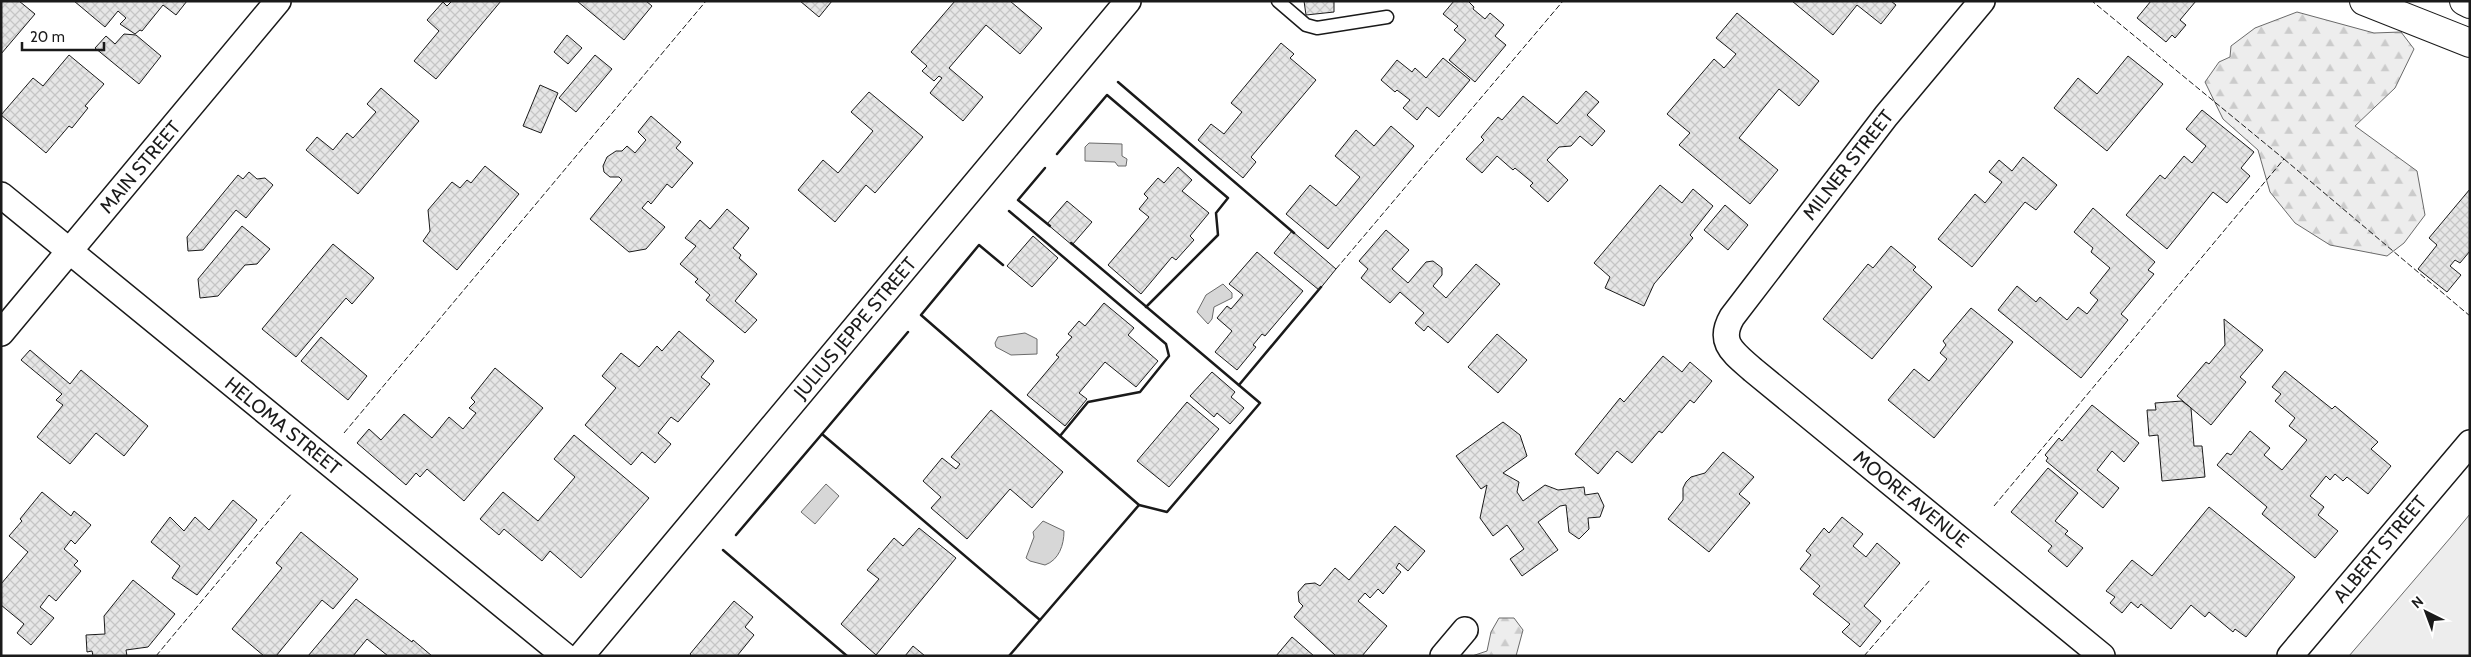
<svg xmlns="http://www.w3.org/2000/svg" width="2471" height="657" viewBox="0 0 2471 657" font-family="Cabin,sans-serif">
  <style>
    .built { fill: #ededed; stroke: #6a6a6a }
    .forest { fill: url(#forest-firs); stroke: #6a6a6a }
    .water { fill: #d7d7d7; stroke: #6a6a6a }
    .building { fill: url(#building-cross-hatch); stroke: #1a1a1a }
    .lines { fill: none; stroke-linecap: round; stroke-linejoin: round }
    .lane-casing { stroke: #1a1a1a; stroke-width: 15 }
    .street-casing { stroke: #1a1a1a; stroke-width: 28 }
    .secondary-casing { stroke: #1a1a1a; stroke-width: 30 }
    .lane { stroke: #fff; stroke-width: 12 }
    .street { stroke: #fff; stroke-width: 25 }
    .secondary { stroke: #fff; stroke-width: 28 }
    .fence { stroke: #1a1a1a; stroke-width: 1; stroke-dasharray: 6 2.5; stroke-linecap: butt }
    .wall { stroke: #1a1a1a; stroke-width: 2.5 }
    .labels { text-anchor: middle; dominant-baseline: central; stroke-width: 4; stroke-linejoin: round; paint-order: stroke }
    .street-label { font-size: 19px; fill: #1a1a1a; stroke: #fff }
  </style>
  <defs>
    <pattern id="forest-firs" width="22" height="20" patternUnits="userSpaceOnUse" patternTransform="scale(1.25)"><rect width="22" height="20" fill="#ededed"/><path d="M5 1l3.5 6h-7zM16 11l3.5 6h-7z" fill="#cbcbcb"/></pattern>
    <pattern id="building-cross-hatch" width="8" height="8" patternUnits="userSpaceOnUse" patternTransform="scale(1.25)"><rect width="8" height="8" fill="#e6e6e6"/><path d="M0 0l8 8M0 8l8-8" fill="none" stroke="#c5c5c5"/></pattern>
  </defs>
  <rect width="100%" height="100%" fill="#fff"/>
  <path class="built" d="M2470,514V656H2349L2451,537Z"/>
  <g class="forest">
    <path d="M2297,12L2374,33L2401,32L2414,49L2395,88L2355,126L2417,171L2425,215L2404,243L2387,256L2330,245L2295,223L2270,192L2258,150L2223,119L2205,82L2219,62L2230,57L2231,46L2255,28Z"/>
    <path d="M1499,618H1514L1523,630L1516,656H1472L1487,651L1491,632Z"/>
  </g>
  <g class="water">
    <path d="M1089,143L1122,144V156L1127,159L1126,166H1118L1115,162L1085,161V147Z"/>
    <path d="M1223,284L1232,293V298L1214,307L1212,319L1208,324L1197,312L1206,295Z"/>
    <path d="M1025,333L1037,339V354L1011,355L996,347L995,343L998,337Z"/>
    <path d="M826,484L839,496L815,524L801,512Z"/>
    <path d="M1043,521L1064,531C1064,545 1059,560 1045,565L1030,561L1026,558L1034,537L1033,532Z"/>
  </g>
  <g class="building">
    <path d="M1,1H19L35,14L1,54Z"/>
    <path d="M74,1H187L176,15L163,5L142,31L140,30L135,34L120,24L126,18L118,11L105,27Z"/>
    <path d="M452,1H501L436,79L414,61L439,31L427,20L443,2L447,6Z"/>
    <path d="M577,1H646L652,6L624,40Z"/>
    <path d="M800,1H832L819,17Z"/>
    <path d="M955,1H1010L1042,28L1020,54L986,25L949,68L983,97L963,121L930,93L942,78L939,76L934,81L922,71L927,66L911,52Z"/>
    <path d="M1304,1H1334V12L1306,15Z"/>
    <path d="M1454,1H1468L1474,7L1473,9L1485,19L1490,13L1504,25L1495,36L1506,45L1475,82L1449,60L1466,40L1454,30L1458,26L1443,14Z"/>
    <path d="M1792,1H1891L1896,5L1881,24L1857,5L1833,35Z"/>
    <path d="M2151,1H2196L2180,20L2186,25L2175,38L2172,35L2166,42L2137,18Z"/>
    <path d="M1737,13L1819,81L1799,106L1779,89L1739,138L1778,170L1750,204L1679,145L1690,133L1667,114L1714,59L1724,68L1736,54L1716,38Z"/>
    <path d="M124,34L136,35L161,56L139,84L95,48L106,36L115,44Z"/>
    <path d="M567,35L582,48L568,64L554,52Z"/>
    <path d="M1281,43L1294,54L1290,58L1316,80L1251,157L1256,162L1243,178L1198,140L1211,124L1224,134L1242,112L1231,103Z"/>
    <path d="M69,55L104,84L85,106L88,108L72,128L69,126L46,153L1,115L33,78L43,86Z"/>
    <path d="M595,55L612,69L576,112L559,98Z"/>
    <path d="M2128,56L2163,84L2107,151L2054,108L2078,78L2097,94Z"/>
    <path d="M1443,58L1470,80L1439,117L1427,107L1417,120L1403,108L1410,100L1397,90L1395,92L1381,80L1397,60L1412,72L1415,68L1426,78Z"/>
    <path d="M540,85L558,93L541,133L523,126Z"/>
    <path d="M381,88L419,121L358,194L306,150L317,137L333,150L347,133L353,138L376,112L367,104Z"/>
    <path d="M1586,91L1599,102L1587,115L1605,131L1592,146L1580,136L1571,146L1559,147L1547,160L1568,180L1548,202L1530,186L1533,183L1515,168L1513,170L1497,156L1482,173L1466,159L1484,140L1481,137L1498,117L1502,120L1523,96L1557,124Z"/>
    <path d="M869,92L923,137L875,193L866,185L835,222L798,190L823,160L838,173L873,131L851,112Z"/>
    <path d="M2202,110L2254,152L2241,168L2250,176L2227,203L2213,192L2167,249L2126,215L2160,175L2165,179L2184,156L2192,163L2206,146L2186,129Z"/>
    <path d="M651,116L681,142L676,148L693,163L672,188L667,184L651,204L648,201L642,208L665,227L646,249L629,252L590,219L622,180L619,177H610L604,172L603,166L607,157L616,151H622L627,146L635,153L646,140L638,132Z"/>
    <path d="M1391,126L1414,146L1328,249L1286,214L1310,185L1336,206L1360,177L1335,156L1356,130L1374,146Z"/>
    <path d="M2023,157L2057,185L2036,210L2025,202L1972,267L1938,239L1975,194L1985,203L2002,182L1989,172L1999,160L2012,171Z"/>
    <path d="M485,166L519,194L457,270L423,241L430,231L428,210L452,182L460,188L467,180L471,183Z"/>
    <path d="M1178,167L1192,180L1182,191L1209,213L1190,236L1194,240L1176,260L1172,257L1141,294L1108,265L1149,217L1139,209L1148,198L1144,194L1158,178L1164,183Z"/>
    <path d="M249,172L257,179L265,178L273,185L246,218L236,210L203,250L188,251L187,237L238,175L243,179Z"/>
    <path d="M1660,185L1682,203L1693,189L1713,206L1690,235L1693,238L1654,284L1644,306L1605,288L1610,277L1594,263Z"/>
    <path d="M2470,189V251L2460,263L2455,260L2450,266L2461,275L2447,292L2418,269L2437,245L2429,238Z"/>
    <path d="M1067,201L1092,222L1072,245L1047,224Z"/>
    <path d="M1725,205L1748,225L1728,250L1704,230Z"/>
    <path d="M2093,208L2155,262L2148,270L2154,274L2121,314L2128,320L2081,378L1998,310L2017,286L2036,302L2040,297L2067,320L2078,307L2087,314L2098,300L2090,293L2110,268L2091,252L2093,248L2074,232Z"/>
    <path d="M727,209L749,228L733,248L741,255L739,258L757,274L735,301L757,320L745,333L706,300L710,295L695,282L698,279L680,264L696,246L685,238L700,220L710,229Z"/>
    <path d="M242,226L270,249L257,264L245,265L218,296L200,298L198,279Z"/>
    <path d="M1386,230L1409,250L1392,269L1408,283L1426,262L1433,261L1442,268V275L1433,286L1446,298L1476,264L1500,284L1448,343L1428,326L1424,331L1415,323L1424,313L1400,292L1390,303L1361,278L1368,269L1359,261Z"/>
    <path d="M1292,231L1336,269L1319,290L1274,253Z"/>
    <path d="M1033,236L1058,258L1032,287L1007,266Z"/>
    <path d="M333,244L374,278L352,304L346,298L296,357L262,329Z"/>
    <path d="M1891,246L1916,267L1913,270L1932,287L1872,359L1823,319L1868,264L1873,268Z"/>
    <path d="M1257,252L1303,291L1265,336L1262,334L1253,345L1256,347L1237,370L1215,352L1232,331L1217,318L1227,306L1231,309L1243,295L1229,284Z"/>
    <path d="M1104,303L1134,328L1128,335L1158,361L1136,387L1105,362L1079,393L1087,399L1065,426L1027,395L1059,357L1056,355L1072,337L1068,334L1079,321L1085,326Z"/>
    <path d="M1971,308L2013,342L1934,438L1888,400L1914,369L1929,381L1947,359L1940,353L1946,345L1943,341Z"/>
    <path d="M2224,319L2263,350L2240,377L2246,382L2211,425L2177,396L2206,362L2209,364L2225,345Z"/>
    <path d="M679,331L714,361L701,377L710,384L678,422L671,417L658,433L671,444L655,463L642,452L631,465L585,425L616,388L602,376L621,353L639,367L657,346L662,351Z"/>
    <path d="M1497,334L1527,360L1498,393L1468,367Z"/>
    <path d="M321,337L367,376L348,400L301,361Z"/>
    <path d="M30,350L70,384L81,370L148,426L124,456L96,433L70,464L37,437L63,405L56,400L62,394L21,360Z"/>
    <path d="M1663,356L1682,372L1690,362L1712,381L1694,403L1690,400L1662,433L1659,431L1632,463L1617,451L1598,474L1575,454L1620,398L1624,402Z"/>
    <path d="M495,368L543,408L464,501L427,469L420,477L416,473L406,485L357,443L369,429L381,440L404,414L432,438L449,417L463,429L476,413L469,408L475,402L471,398Z"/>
    <path d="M2285,371L2332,409L2335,406L2378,442L2371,449L2391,466L2368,494L2347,477L2343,481L2335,474L2330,480L2326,476L2310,496L2324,507L2318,515L2338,531L2315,558L2262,514L2267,507L2217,465L2227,453L2231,455L2250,431L2270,448L2264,455L2282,470L2307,440L2289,426L2295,418L2275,401L2281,394L2272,387Z"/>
    <path d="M1212,372L1235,392L1231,397L1244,408L1230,424L1217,413L1214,417L1190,396Z"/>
    <path d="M2182,401L2191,408L2194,446H2202L2205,477L2162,481L2158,435L2149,436L2147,410H2156L2155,403Z"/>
    <path d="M1187,402L1219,429L1169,487L1137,461Z"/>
    <path d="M2092,405L2139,443L2124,462L2112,451L2097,470L2119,488L2103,508L2046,461L2048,458L2045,455L2059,438L2062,441Z"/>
    <path d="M991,410L1063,472L1032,508L1010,489L967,539L931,508L941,497L923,481L942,458L956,469L960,464L951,457Z"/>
    <path d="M1503,422L1520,435L1527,456L1503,473L1519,482L1517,492L1523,501L1545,485L1558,490L1584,487L1585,495L1598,493L1604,506L1600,517L1588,518L1589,529L1579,539L1569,532L1566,505L1560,506L1538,522L1558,550L1522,576L1510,559L1524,549L1507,525L1493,536L1480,518L1487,485L1481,489L1456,456Z"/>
    <path d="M574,435L649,498L581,578L550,551L542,561L504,529L499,535L480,519L503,492L538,521L575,477L554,459Z"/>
    <path d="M1723,452L1754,477L1739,494L1750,503L1709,552L1668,519L1683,500V488L1686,482L1691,477L1705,473Z"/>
    <path d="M2048,468L2078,493L2055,521L2068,531L2065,534L2083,548L2067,567L2048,551L2052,546L2011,512Z"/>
    <path d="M42,492L71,516L74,511L91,525L75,544L71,540L64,549L78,561L74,565L81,571L56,601L49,595L40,607L54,618L31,645L17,633L24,624L1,605V584L28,552L9,536L22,521L20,519Z"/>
    <path d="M233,500L257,520L197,595L172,578L180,566L151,542L170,517L184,531L195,517L209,530Z"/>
    <path d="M2209,507L2295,577L2246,637L2235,629L2233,632L2209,612L2205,617L2191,605L2171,629L2141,604L2138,608L2131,602L2122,613L2110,603L2115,597L2106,591L2132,560L2152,576Z"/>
    <path d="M1842,517L1863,534L1853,546L1866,557L1877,543L1900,563L1864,606L1881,621L1860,647L1842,632L1850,624L1813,594L1820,586L1800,569L1811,555L1806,551L1824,528L1829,533Z"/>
    <path d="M1395,526L1425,551L1408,571L1399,563L1396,568L1401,572L1383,594L1378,589L1370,598L1365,593L1358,601L1387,626L1362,656H1336L1294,617L1303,606L1299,602L1298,592L1305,584L1315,583L1320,586L1335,568L1349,580Z"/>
    <path d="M919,528L956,558L876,655L841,624L879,579L867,570L894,538L903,546Z"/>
    <path d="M301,532L358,579L333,609L322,600L276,656H264L232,629L282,568L276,563Z"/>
    <path d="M133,580L175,614L148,647L126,650L127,656H93L92,651L87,652L86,635L105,634L104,616Z"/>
    <path d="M356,599L412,642L413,640L432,656H388L367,639L353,656H308Z"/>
    <path d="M734,601L753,617L745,627L754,635L737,656H692L690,654Z"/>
    <path d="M1292,637L1314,656H1276Z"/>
    <path d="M913,646L925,656H905Z"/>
  </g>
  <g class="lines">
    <g class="lane-casing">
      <path id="lane" d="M1278,1L1306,25L1317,28L1387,17"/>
    </g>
    <g class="street-casing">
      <g id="street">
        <path d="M1982,1L1886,116L1732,317C1717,343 1734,353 1753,370L2102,656"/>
        <path d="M1,195L565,656"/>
        <path d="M1,333L278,1"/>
        <path d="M581,656L1128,1"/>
        <path d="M1443,656L1465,630"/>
        <path d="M2290,656L2470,443"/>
      </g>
    </g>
    <g class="secondary-casing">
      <g id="secondary">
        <path d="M2364,1L2470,43"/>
        <path d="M2464,1L2470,4"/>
      </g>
    </g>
    <use href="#lane" class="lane"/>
    <use href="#street" class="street"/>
    <use href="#secondary" class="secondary"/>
    <g class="fence">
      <path d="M2284,159L2470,316"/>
      <path d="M1336,269L1563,1"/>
      <path d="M344,433L706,1"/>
      <path d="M1994,506L2284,159L2092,1"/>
      <path d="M156,656L292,493"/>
      <path d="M1864,656L1930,580"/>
    </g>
    <g class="wall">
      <path d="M1118,82L1294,233"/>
      <path d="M1057,154L1107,95L1228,198L1216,213L1218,235L1146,307"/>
      <path d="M1045,168L1018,200L1050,226"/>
      <path d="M1003,265L979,245L921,315L1060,436L1088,402L1140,392L1169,356L1166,344L1009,211"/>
      <path d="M908,332L822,434L1040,620L1139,505"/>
      <path d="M1239,385L1321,287"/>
      <path d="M1060,436L1139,505L1167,512L1260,403L1071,243"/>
      <path d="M736,535L822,434"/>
      <path d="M723,550L847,656"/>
      <path d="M1009,656L1040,620"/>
    </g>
  </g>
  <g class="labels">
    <g class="street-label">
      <text transform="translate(1848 165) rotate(-52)">MILNER STREET</text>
      <text transform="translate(140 167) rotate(-50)">MAIN STREET</text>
      <text transform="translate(855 328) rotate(-50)">JULIUS JEPPE STREET</text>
      <text transform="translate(283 426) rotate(39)">HELOMA STREET</text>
      <text transform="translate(1911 499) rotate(39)">MOORE AVENUE</text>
      <text transform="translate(2380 549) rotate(-50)">ALBERT STREET</text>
    </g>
  </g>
  <rect width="2471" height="657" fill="none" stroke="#1a1a1a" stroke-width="5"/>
  <g transform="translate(2426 612) rotate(318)" stroke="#ffffff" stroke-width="4" paint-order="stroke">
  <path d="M0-4L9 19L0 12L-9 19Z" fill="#1a1a1a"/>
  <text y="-8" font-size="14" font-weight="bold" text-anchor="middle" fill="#1a1a1a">N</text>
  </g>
  <path d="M22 42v8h82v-8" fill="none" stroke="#1a1a1a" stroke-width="2.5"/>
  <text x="30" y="42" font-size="15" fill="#1a1a1a" stroke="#ffffff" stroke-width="4" paint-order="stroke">20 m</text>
</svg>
